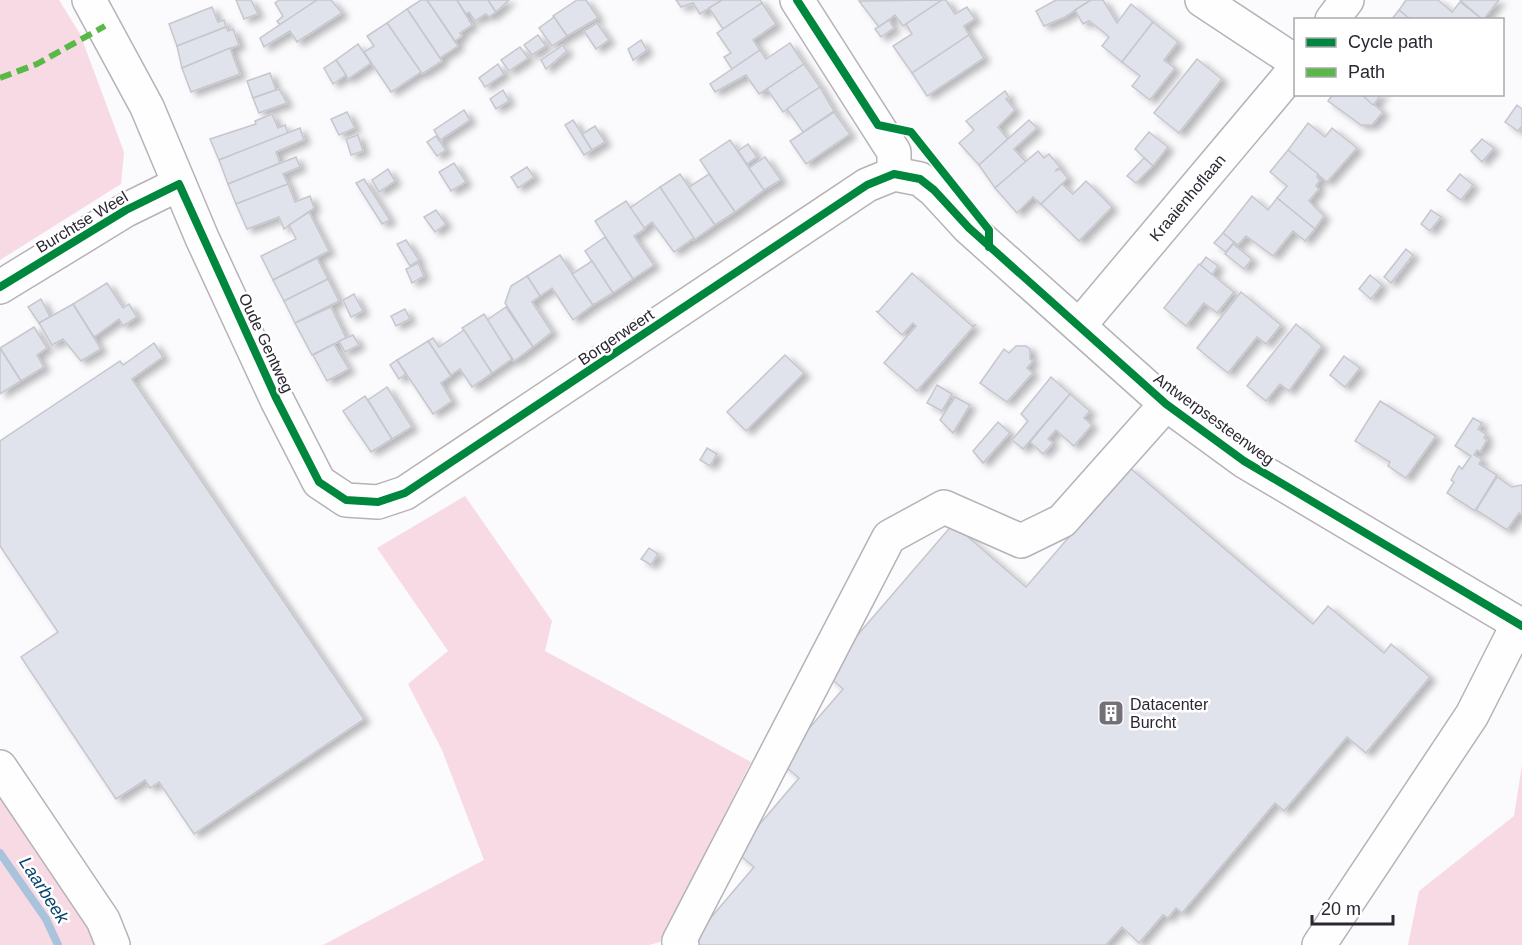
<svg xmlns="http://www.w3.org/2000/svg" width="1522" height="945" viewBox="0 0 1522 945" font-family="Arial,sans-serif">
  <style>
    .green { fill: #f7dae3 }
    .lines { fill: none; stroke-linecap: round; stroke-linejoin: round }
    .stream { stroke: #aac3dd; stroke-width: 8 }
    .building { fill: #e0e2ec; stroke: #c6c6cd; stroke-width: 1.5; filter: url(#shadow) }
    .minor-casing { stroke: #b5b2b8; stroke-width: 36 }
    .minor { stroke: #fefeff; stroke-width: 33 }
    .quiet { stroke: #58b947; stroke-width: 6; stroke-dasharray: 12 6; stroke-linecap: butt }
    .cycleway-casing { stroke: #fff; stroke-width: 11 }
    .cycleway { stroke: #00873e; stroke-width: 8 }
    .labels { text-anchor: middle; dominant-baseline: central; stroke-width: 5; stroke-linejoin: round; paint-order: stroke }
    .street-label { font-size: 16px; fill: #2b2631; stroke: #fff }
    .poi-label { font-size: 16px; fill: #2b2631; stroke: #fff; text-anchor: start }
    .water-label { font-size: 18px; font-style: italic; fill: #064370; stroke: #fff }
  </style>
  <defs>
    <filter id="shadow"><feDropShadow dx="6" dy="4" stdDeviation="3" flood-color="#0004"/></filter>
  </defs>
  <rect width="100%" height="100%" fill="#fbfafd"/>
  <g class="green">
    <path d="M0,0H59L80,34L124,152L121,184L0,260Z"/>
    <path d="M465,496L552,621L545,651L751,762L660,942L649,945H323L484,860L442,750L408,684L448,651L377,548Z"/>
    <path d="M1522,765V945H1408L1419,891L1514,816Z"/>
    <path d="M0,790L100,945H0Z"/>
  </g>
  <g class="lines">
    <path class="stream" d="M0,853L46,919L58,945"/>
  </g>
  <g class="building">
    <path d="M236,0H251L258,14L244,19Z"/>
    <path d="M279,0H317L280,25L277,21L283,16L275,3Z"/>
    <path d="M317,0H331L342,13L297,42L290,31L264,47L260,38Z"/>
    <path d="M421,0H427L458,46L440,58L407,9Z"/>
    <path d="M427,0H457L472,25L460,33L462,36L455,41Z"/>
    <path d="M457,0H488L496,12L489,17L486,14L475,21L469,12L466,14Z"/>
    <path d="M488,0H509L496,12Z"/>
    <path d="M577,0H586L598,18L567,36L553,16Z"/>
    <path d="M676,0H722L700,14L693,3L681,7Z"/>
    <path d="M722,0H760L762,3L723,29L709,8Z"/>
    <path d="M942,0L903,26L895,15L879,27L859,1Z"/>
    <path d="M942,0H946L955,14L967,7L975,19L964,26L969,35L912,73L893,46L912,34L906,24Z"/>
    <path d="M1056,0H1091L1065,17L1044,26L1036,11Z"/>
    <path d="M1091,0H1103L1117,23L1131,4L1153,22L1122,62L1102,46L1109,37L1107,35L1089,21L1083,24L1075,10Z"/>
    <path d="M1406,0H1438L1452,12L1460,2L1482,19L1411,20L1399,10Z"/>
    <path d="M1460,0H1499L1483,20Z"/>
    <path d="M762,3L776,24L753,40L760,50L732,69L724,57L731,53L717,33Z"/>
    <path d="M212,7L218,22L224,20L226,27L177,46L169,24Z"/>
    <path d="M407,9L442,61L422,74L387,23Z"/>
    <path d="M1399,10L1411,20H1391Z"/>
    <path d="M554,17L567,36L552,46L539,28Z"/>
    <path d="M889,20L894,28L881,37L875,29Z"/>
    <path d="M1153,22L1178,42L1164,60L1175,68L1150,100L1132,86L1140,76L1122,62Z"/>
    <path d="M387,23L421,72L391,92L364,52L374,46L367,36Z"/>
    <path d="M597,23L609,40L596,49L584,31Z"/>
    <path d="M226,27L228,31L233,29L239,45L182,68L177,46Z"/>
    <path d="M538,35L546,46L532,55L524,45Z"/>
    <path d="M969,35L984,58L927,96L912,73Z"/>
    <path d="M641,40L647,50L633,60L628,49Z"/>
    <path d="M790,43L804,64L759,94L746,75L715,92L710,84L760,50L766,59Z"/>
    <path d="M358,44L371,63L348,79L336,60Z"/>
    <path d="M563,45L567,51L546,69L541,60Z"/>
    <path d="M520,47L528,58L509,71L501,60Z"/>
    <path d="M230,48L240,74L191,92L182,68Z"/>
    <path d="M1197,59L1222,79L1179,133L1154,113Z"/>
    <path d="M336,60L346,75L333,84L324,68Z"/>
    <path d="M498,64L504,74L485,87L479,78Z"/>
    <path d="M804,64L820,87L783,112L767,89Z"/>
    <path d="M270,73L276,90L253,98L247,81Z"/>
    <path d="M820,87L834,111L803,132L787,109Z"/>
    <path d="M279,89L287,103L259,113L253,98Z"/>
    <path d="M503,90L509,101L496,109L490,99Z"/>
    <path d="M1005,91L1009,97L1006,99L1015,110L998,127L1008,139L979,165L959,143L974,130L966,121Z"/>
    <path d="M1333,94H1361L1383,112L1372,125H1361L1328,101Z"/>
    <path d="M1361,94H1382L1373,105Z"/>
    <path d="M1517,105L1522,109V126L1518,131L1505,122Z"/>
    <path d="M464,110L470,120L440,140L434,130Z"/>
    <path d="M347,112L355,128L339,135L331,119Z"/>
    <path d="M834,112L850,134L806,164L790,141Z"/>
    <path d="M272,114L278,128L285,125L288,133L219,160L210,139L256,124L255,121Z"/>
    <path d="M573,120L592,150L584,155L565,125Z"/>
    <path d="M1029,120L1037,128L1014,149L1026,162L995,188L979,165Z"/>
    <path d="M1308,123L1325,137L1332,128L1357,148L1327,182L1288,150Z"/>
    <path d="M595,126L605,142L592,150L582,134Z"/>
    <path d="M300,128L304,140L276,152L280,163L228,184L219,160Z"/>
    <path d="M1149,132L1168,147L1153,166L1135,149Z"/>
    <path d="M358,135L363,151L351,155L346,139Z"/>
    <path d="M436,136L446,150L437,156L427,142Z"/>
    <path d="M1482,139L1494,148L1482,162L1471,151Z"/>
    <path d="M730,140L764,190L735,212L700,160Z"/>
    <path d="M748,144L757,157L747,164L738,151Z"/>
    <path d="M1288,150L1318,174L1317,177L1320,180L1316,186L1319,189L1309,201L1324,216L1315,229L1277,198L1287,186L1270,172Z"/>
    <path d="M1038,151L1044,158L1049,154L1060,167L1055,171L1060,169L1068,178L1041,204L1033,197L1017,213L995,188Z"/>
    <path d="M296,157L300,167L283,174L288,184L236,204L228,184Z"/>
    <path d="M765,157L781,180L764,190L749,168Z"/>
    <path d="M1144,158L1153,166L1136,183L1127,176Z"/>
    <path d="M454,163L466,182L451,191L439,172Z"/>
    <path d="M527,167L534,177L518,188L511,177Z"/>
    <path d="M388,169L395,181L379,192L372,180Z"/>
    <path d="M680,174L715,225L694,240L660,187Z"/>
    <path d="M709,174L735,212L715,225L689,187Z"/>
    <path d="M1460,174L1473,185L1461,200L1447,190Z"/>
    <path d="M364,179L390,220L382,224L356,183Z"/>
    <path d="M1086,181L1112,207L1079,241L1041,204L1062,184L1073,194Z"/>
    <path d="M288,184L295,202L310,196L314,208L284,229L279,217L247,229L236,204Z"/>
    <path d="M660,187L694,238L674,252L652,222L644,228L630,208Z"/>
    <path d="M1252,196L1268,210L1277,198L1315,229L1305,241L1293,231L1273,256L1246,236L1238,245L1223,233Z"/>
    <path d="M626,201L645,229L634,236L654,265L633,279L595,221Z"/>
    <path d="M436,210L446,224L435,232L424,217Z"/>
    <path d="M1431,210L1441,217L1430,231L1421,224Z"/>
    <path d="M309,212L329,251L273,280L261,256L296,239L289,225Z"/>
    <path d="M1223,233L1234,242L1226,252L1214,243Z"/>
    <path d="M605,237L633,279L613,293L585,251Z"/>
    <path d="M406,240L419,260L410,266L397,244Z"/>
    <path d="M1233,244L1252,259L1244,269L1225,254Z"/>
    <path d="M1406,249L1413,255L1391,283L1384,277Z"/>
    <path d="M560,255L593,305L573,320L552,288L540,296L527,276Z"/>
    <path d="M1206,257L1218,266L1212,275L1200,265Z"/>
    <path d="M317,258L328,279L284,301L273,280Z"/>
    <path d="M592,261L613,293L593,305L572,274Z"/>
    <path d="M418,263L424,276L412,283L406,269Z"/>
    <path d="M1199,264L1234,292L1217,313L1204,303L1186,326L1164,308Z"/>
    <path d="M912,273L972,326L975,325L917,391L884,363L916,326L913,323L902,335L876,311L878,312Z"/>
    <path d="M1370,275L1382,285L1371,299L1359,289Z"/>
    <path d="M527,276L540,296L532,302L552,332L533,347L505,303L511,286Z"/>
    <path d="M328,279L339,301L295,323L284,301Z"/>
    <path d="M107,283L123,308L129,304L137,317L123,326L119,319L94,337L73,304Z"/>
    <path d="M1241,292L1281,325L1266,344L1257,337L1228,373L1197,348Z"/>
    <path d="M354,294L363,311L351,317L343,300Z"/>
    <path d="M41,299L50,317L39,323L28,307Z"/>
    <path d="M73,304L101,349L81,361L63,339L52,345L39,323Z"/>
    <path d="M331,307L346,338L312,355L295,323Z"/>
    <path d="M506,307L533,347L514,361L487,320Z"/>
    <path d="M405,309L410,319L396,326L391,316Z"/>
    <path d="M484,314L512,359L492,373L462,328Z"/>
    <path d="M1296,324L1322,346L1289,391L1280,384L1266,401L1247,386Z"/>
    <path d="M34,327L47,348L37,355L44,367L21,381L0,348Z"/>
    <path d="M464,330L492,373L472,387L460,369L451,375L428,341L433,338L439,347Z"/>
    <path d="M353,335L359,345L345,352L339,341Z"/>
    <path d="M428,341L451,376L441,383L452,401L433,414L397,360Z"/>
    <path d="M154,343L163,357L132,379L364,719L194,834L159,782L150,788L145,780L116,799L21,657L58,632L0,546V441L120,361L123,365Z"/>
    <path d="M334,344L349,369L327,381L313,355Z"/>
    <path d="M1016,346H1026L1030,349V359L1033,361L1027,368L1033,373L1007,402L980,383L1004,349L1009,353Z"/>
    <path d="M0,348L21,381L0,394Z"/>
    <path d="M785,355L804,373L746,431L727,412Z"/>
    <path d="M1344,356L1360,368L1345,387L1330,375Z"/>
    <path d="M397,360L406,374L399,379L390,365Z"/>
    <path d="M1051,377L1070,394L1023,449L1012,440L1028,421L1021,414Z"/>
    <path d="M937,385L952,394L942,411L927,403Z"/>
    <path d="M387,387L412,427L392,439L368,400Z"/>
    <path d="M1070,394L1090,411L1084,418L1092,425L1074,446L1056,430L1048,439L1053,443L1043,454L1030,442Z"/>
    <path d="M365,396L392,439L371,452L343,411Z"/>
    <path d="M955,397L970,405L953,433L940,420Z"/>
    <path d="M1380,401L1436,436L1406,478L1388,466L1390,462L1355,441Z"/>
    <path d="M1473,418L1482,423L1478,429L1486,434L1484,438L1487,440L1480,452L1477,450L1474,455L1482,459L1479,464L1497,475L1475,511L1447,493L1454,482L1451,480L1459,466L1462,469L1471,456L1455,446Z"/>
    <path d="M998,422L1010,433L983,463L973,451Z"/>
    <path d="M707,448L717,454L710,466L700,460Z"/>
    <path d="M1129,467L1313,624L1328,606L1384,653L1391,644L1430,677L1366,753L1347,737L1284,811L1275,803L1182,913L1176,908L1168,918L1163,915L1139,943L1122,927L1106,945H696L691,941L754,867L736,852L799,778L780,762L843,689L825,673L953,524L1026,587Z"/>
    <path d="M1497,477L1512,487L1522,485V515L1519,513L1507,530L1476,510Z"/>
    <path d="M649,548L658,554L651,565L641,559Z"/>
  </g>
  <g class="lines">
    <g class="minor-casing">
      <g id="minor">
        <path d="M89,0L147,107L202,238L277,400L319,482L346,500L378,502L405,493L867,185L894,174"/>
        <path d="M797,0L894,152V174"/>
        <path d="M1202,0L1296,62"/>
        <path d="M1332,20L1347,0"/>
        <path d="M894,174L920,179L934,190L969,228L1166,404L1244,461L1522,626"/>
        <path d="M0,287L126,210L179,184"/>
        <path id="s1" d="M1079,326L1296,68"/>
        <path d="M0,767L103,920L113,945"/>
        <path d="M682,945L679,941L889,537L944,507L1021,541L1062,521L1166,404"/>
        <path d="M1319,945L1472,715L1518,624"/>
      </g>
    </g>
    <use href="#minor" class="minor"/>
    <path class="quiet" d="M0,78L37,64L105,26"/>
    <g class="cycleway-casing">
      <g id="cycleway">
        <path d="M797,0L878,125L911,132L989,230V247"/>
        <path d="M0,287L126,210L179,184L277,400L319,482L346,500L378,502L405,493L867,185L894,174L920,179L934,190L969,228L1166,404L1244,461L1522,626"/>
      </g>
    </g>
    <use href="#cycleway" class="cycleway"/>
  </g>
  <defs>
    <g id="building-square" transform="scale(1.35)"><rect x="-9" y="-9" width="18" height="18" rx="4" fill="#747078" stroke="#fff"/><path d="M-4-6H4V6H1V3H-1V6H-4ZM-2.5-4.3h1.7v1.8h-1.7ZM.8-4.3h1.7v1.8H.8ZM-2.5-1h1.7V.8h-1.7ZM.8-1h1.7V.8H.8Z" fill="#fff"/></g>
  </defs>
  <g fill-rule="evenodd">
    <use href="#building-square" x="1111" y="713"/>
  </g>
  <g class="labels">
    <g class="street-label">
      <text stroke="none"><textPath href="#s1" startOffset="168">Kraaienhoflaan</textPath></text>
      <text transform="translate(82 222) rotate(-31)">Burchtse Weel</text>
      <text transform="translate(616 337) rotate(-34)">Borgerweert</text>
      <text transform="translate(266 343) rotate(65)">Oude Gentweg</text>
      <text transform="translate(1214 419) rotate(36)">Antwerpsesteenweg</text>
    </g>
    <g class="poi-label">
      <text x="1130" y="704">Datacenter<tspan x="1130" dy="18">Burcht</tspan></text>
    </g>
    <g class="water-label">
      <text transform="translate(44 890) rotate(57)">Laarbeek</text>
    </g>
  </g>
  <rect x="1294" y="18" width="210" height="78" fill="#ffffff" stroke="#aaa8ad" stroke-width="1.5"/>
  <rect x="1306" y="38" width="30" height="9" fill="#00873e" stroke="#aaa8ad" stroke-width="1.5"/>
  <text x="1348" y="48" font-size="18" fill="#2b2631">Cycle path</text>
  <rect x="1306" y="68" width="30" height="9" fill="#58b947" stroke="#aaa8ad" stroke-width="1.5"/>
  <text x="1348" y="78" font-size="18" fill="#2b2631">Path</text>
  <path d="M1312 915v9h81v-9" fill="none" stroke="#2b2631" stroke-width="3"/>
  <text x="1321" y="915" font-size="18" fill="#2b2631" stroke="#ffffff" stroke-width="4.5" paint-order="stroke">20 m</text>
</svg>
